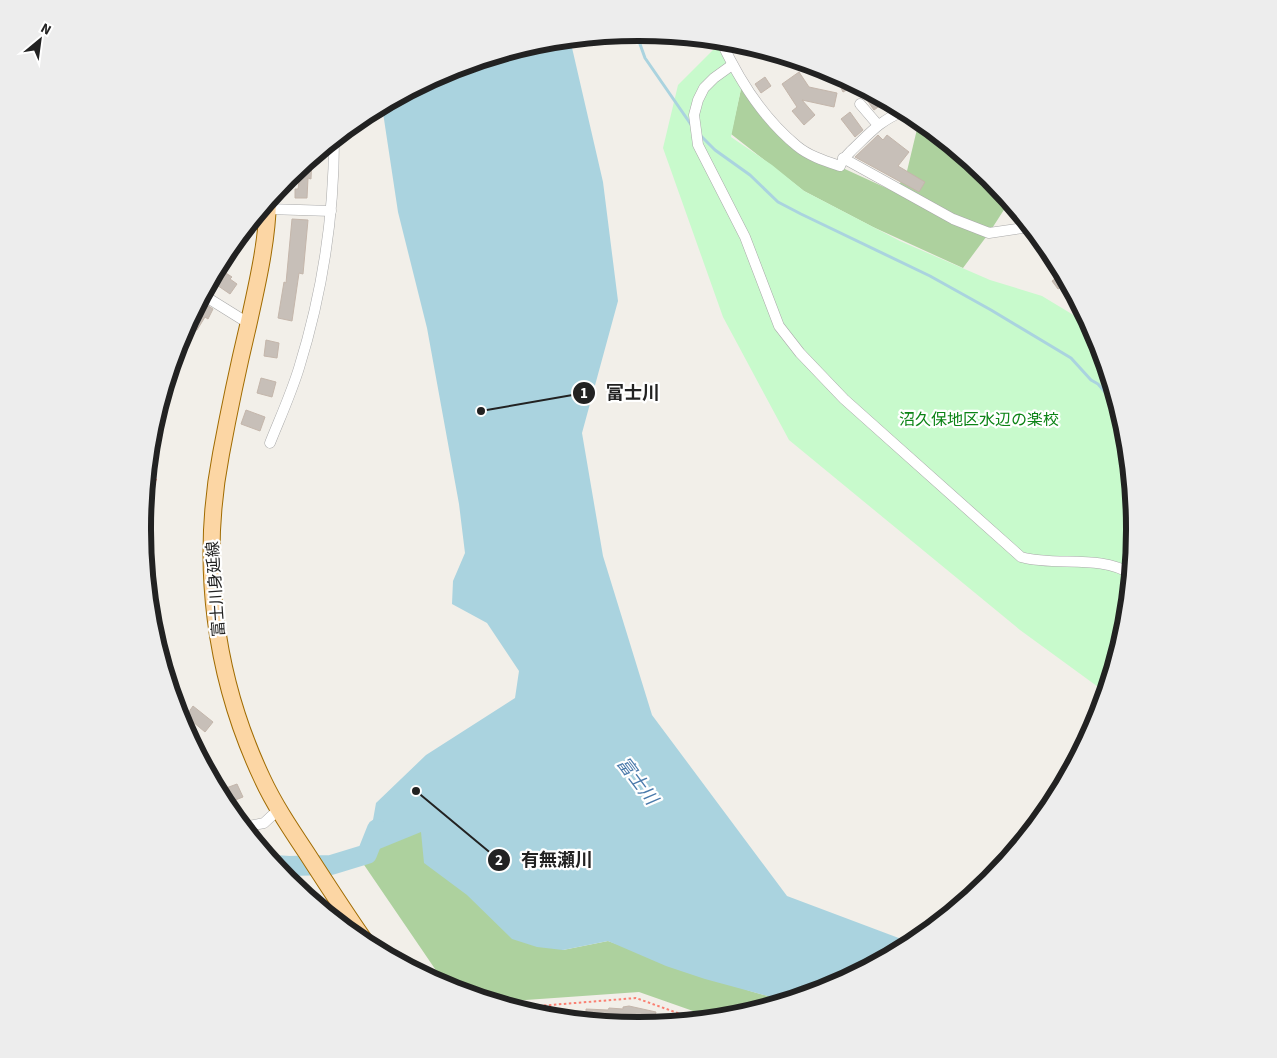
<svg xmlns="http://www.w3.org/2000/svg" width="1277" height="1058" viewBox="0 0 1277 1058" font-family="'Source Sans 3','Noto Sans JP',sans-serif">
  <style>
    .forest { fill: #add19e }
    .park { fill: #c8facc }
    .water { fill: #aad3df }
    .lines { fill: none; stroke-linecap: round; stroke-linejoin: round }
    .stream { stroke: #aad3df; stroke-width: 3 }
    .river { stroke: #aad3df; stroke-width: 20 }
    .building { fill: #c7bfb8; stroke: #c4b6ab }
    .minor-casing { stroke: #a9a9a9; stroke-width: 11 }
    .primary-casing { stroke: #a06b00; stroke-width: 18 }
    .path { stroke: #fa8072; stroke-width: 2; stroke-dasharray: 2.5 2.5; stroke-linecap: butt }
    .minor { stroke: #fff; stroke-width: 10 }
    .primary { stroke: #fcd6a4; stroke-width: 16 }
    .labels { text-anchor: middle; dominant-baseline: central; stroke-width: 4.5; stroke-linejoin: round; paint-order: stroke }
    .park-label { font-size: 16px; fill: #0c8416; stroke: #fff }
    .street-label { font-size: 16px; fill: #222; stroke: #fff }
    .water-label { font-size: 18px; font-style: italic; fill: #4a7aab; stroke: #fff }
    .rim { fill: none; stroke: #222; stroke-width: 6 }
    .leader { fill: none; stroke: #222; stroke-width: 2 }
    .callout-dot { fill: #222; stroke: #fff; stroke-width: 2 }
    .mark-label { font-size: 15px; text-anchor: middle; font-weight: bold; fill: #fff }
    .callout-label { font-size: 18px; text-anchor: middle; font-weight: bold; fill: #222; stroke: #fff; stroke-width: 4.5; stroke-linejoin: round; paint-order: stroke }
  </style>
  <rect width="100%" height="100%" fill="#f2efe9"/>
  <g class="forest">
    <path d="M795,60L829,70L831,72L820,76Z"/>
    <path d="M741,89L799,148L895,192L907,171L918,125L922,123L990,178L1009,202L989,233L963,268L873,227L804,191L731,134Z"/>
    <path d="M421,831L563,950L608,941L750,991L786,1001L735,1016L713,1018L639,992L496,1002L448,988L358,856Z"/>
  </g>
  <path class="park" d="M718,45L741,89L731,137L772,165L804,191L900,241L990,280L1042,296L1090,325L1097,339L1126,432L1135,529L1125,626L1105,692L1020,630L789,440L723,317L663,148L678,85Z"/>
  <path class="water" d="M570,39L603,182L618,301L582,433L603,556L652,715L787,896L912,943L828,988L786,1001L705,979L666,966L608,941L563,950L537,947L512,939L467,895L424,863L421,832L367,854L376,803L426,755L515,698L519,671L487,623L452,604L453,581L465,553L459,504L427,328L398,212L382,106L449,70L542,42Z"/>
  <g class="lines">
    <g class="stream">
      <path d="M636,33L645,58L692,126"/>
      <path d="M699,134L715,150L750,175L778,202L801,214L930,276L991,310L1071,358L1091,380L1098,384L1118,407"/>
    </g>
    <path class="river" d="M275,865L289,866L331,865L367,854L377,829"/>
  </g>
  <g class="building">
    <path d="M799,72L809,87L837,93L834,107L802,100L815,115L804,125L792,111L797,107L782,84Z"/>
    <path d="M834,73L849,81L856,85L843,92Z"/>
    <path d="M765,77L771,86L761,93L755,84Z"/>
    <path d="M857,86L874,94L881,105L874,110Z"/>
    <path d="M850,112L863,130L855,137L841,119Z"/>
    <path d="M878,135L883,140L887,135L909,152L898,166L925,182L919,192L855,157Z"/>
    <path d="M312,157L311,179L308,178L307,198H295V189H298L301,167Z"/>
    <path d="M292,219L308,220L303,274L299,273L292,321L278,318L284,282L286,283Z"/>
    <path d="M218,268L232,277L230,279L237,284L230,294L211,281Z"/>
    <path d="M1061,275L1067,283L1058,289L1052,281Z"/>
    <path d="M200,301L213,309L208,319L205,317L197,330H195L174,370L171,369L180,339Z"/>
    <path d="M266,340L279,343L277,358L264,356Z"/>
    <path d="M261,378L276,382L272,397L257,393Z"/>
    <path d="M246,410L265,417L260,431L241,424Z"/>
    <path d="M193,706L213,722L205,732L186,716Z"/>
    <path d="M237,784L243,797L225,804L218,791Z"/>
    <path d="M629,1006L656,1012L655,1016L674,1020V1022L652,1024L631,1020V1025L557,1017V1010L586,1012V1009L608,1010L609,1008L623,1009V1007Z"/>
  </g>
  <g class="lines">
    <g class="minor-casing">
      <g id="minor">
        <path d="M721,41C739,80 764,119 797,146C809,156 825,161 840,166C843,159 846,156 851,151C870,133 879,121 904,111"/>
        <path d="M732,65L714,78L704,88L698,100L694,115L698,145L745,237L779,326L800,353L844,399L1021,557C1056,567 1100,554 1131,574"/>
        <path d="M860,104L878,125"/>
        <path d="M843,158L953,219L989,233L1030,227"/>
        <path d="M268,209L331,211"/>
        <path d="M203,295L248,323"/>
        <path d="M270,443C280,418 291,394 299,368C322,294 334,217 334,140"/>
        <path d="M244,827L264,823L278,810"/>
      </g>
    </g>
    <g class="primary-casing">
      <path id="primary" d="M268,201C267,243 257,285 248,326C238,368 229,411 221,454C200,563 214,676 262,778C274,804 290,828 306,852C326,883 346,914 367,944"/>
    </g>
    <g class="path">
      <path d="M146,493L157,478"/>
      <path d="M459,989L462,992"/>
      <path d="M514,1008L636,998L697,1020"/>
    </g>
    <use href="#minor" class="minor"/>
    <use href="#primary" class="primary"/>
  </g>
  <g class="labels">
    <g class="park-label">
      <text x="979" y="420">沼久保地区水辺の楽校</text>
    </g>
    <g class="street-label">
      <text transform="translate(216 589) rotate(-94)">富士川身延線</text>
    </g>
    <g class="water-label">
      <text transform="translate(637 781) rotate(53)">富士川</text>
    </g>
  </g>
  <path d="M0 0H1277V1058H0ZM638 41H639A487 487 0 0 1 1126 528V530A487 487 0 0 1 639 1017H638A487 487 0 0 1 151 530V528A487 487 0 0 1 638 41Z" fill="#ededed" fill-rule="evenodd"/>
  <path class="rim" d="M638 41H639A487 487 0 0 1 1126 528V530A487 487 0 0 1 639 1017H638A487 487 0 0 1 151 530V528A487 487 0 0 1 638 41Z"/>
  <path class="leader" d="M481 411L584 393M416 791L499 860"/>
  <g class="callout-dot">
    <circle cx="481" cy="411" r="5"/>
    <circle cx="416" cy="791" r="5"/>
    <circle cx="584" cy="393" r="12"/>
    <circle cx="499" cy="860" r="12"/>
  </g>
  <g class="mark-label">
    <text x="584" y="398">1</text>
    <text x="499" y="865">2</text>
  </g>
  <g class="callout-label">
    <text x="633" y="399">富士川</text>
    <text x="557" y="866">有無瀬川</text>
  </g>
  <g transform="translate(40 40) rotate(29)" stroke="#ffffff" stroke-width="4" paint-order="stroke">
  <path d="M0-4L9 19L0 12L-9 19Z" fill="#222222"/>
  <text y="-8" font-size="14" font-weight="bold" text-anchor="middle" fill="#222222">N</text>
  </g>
</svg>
